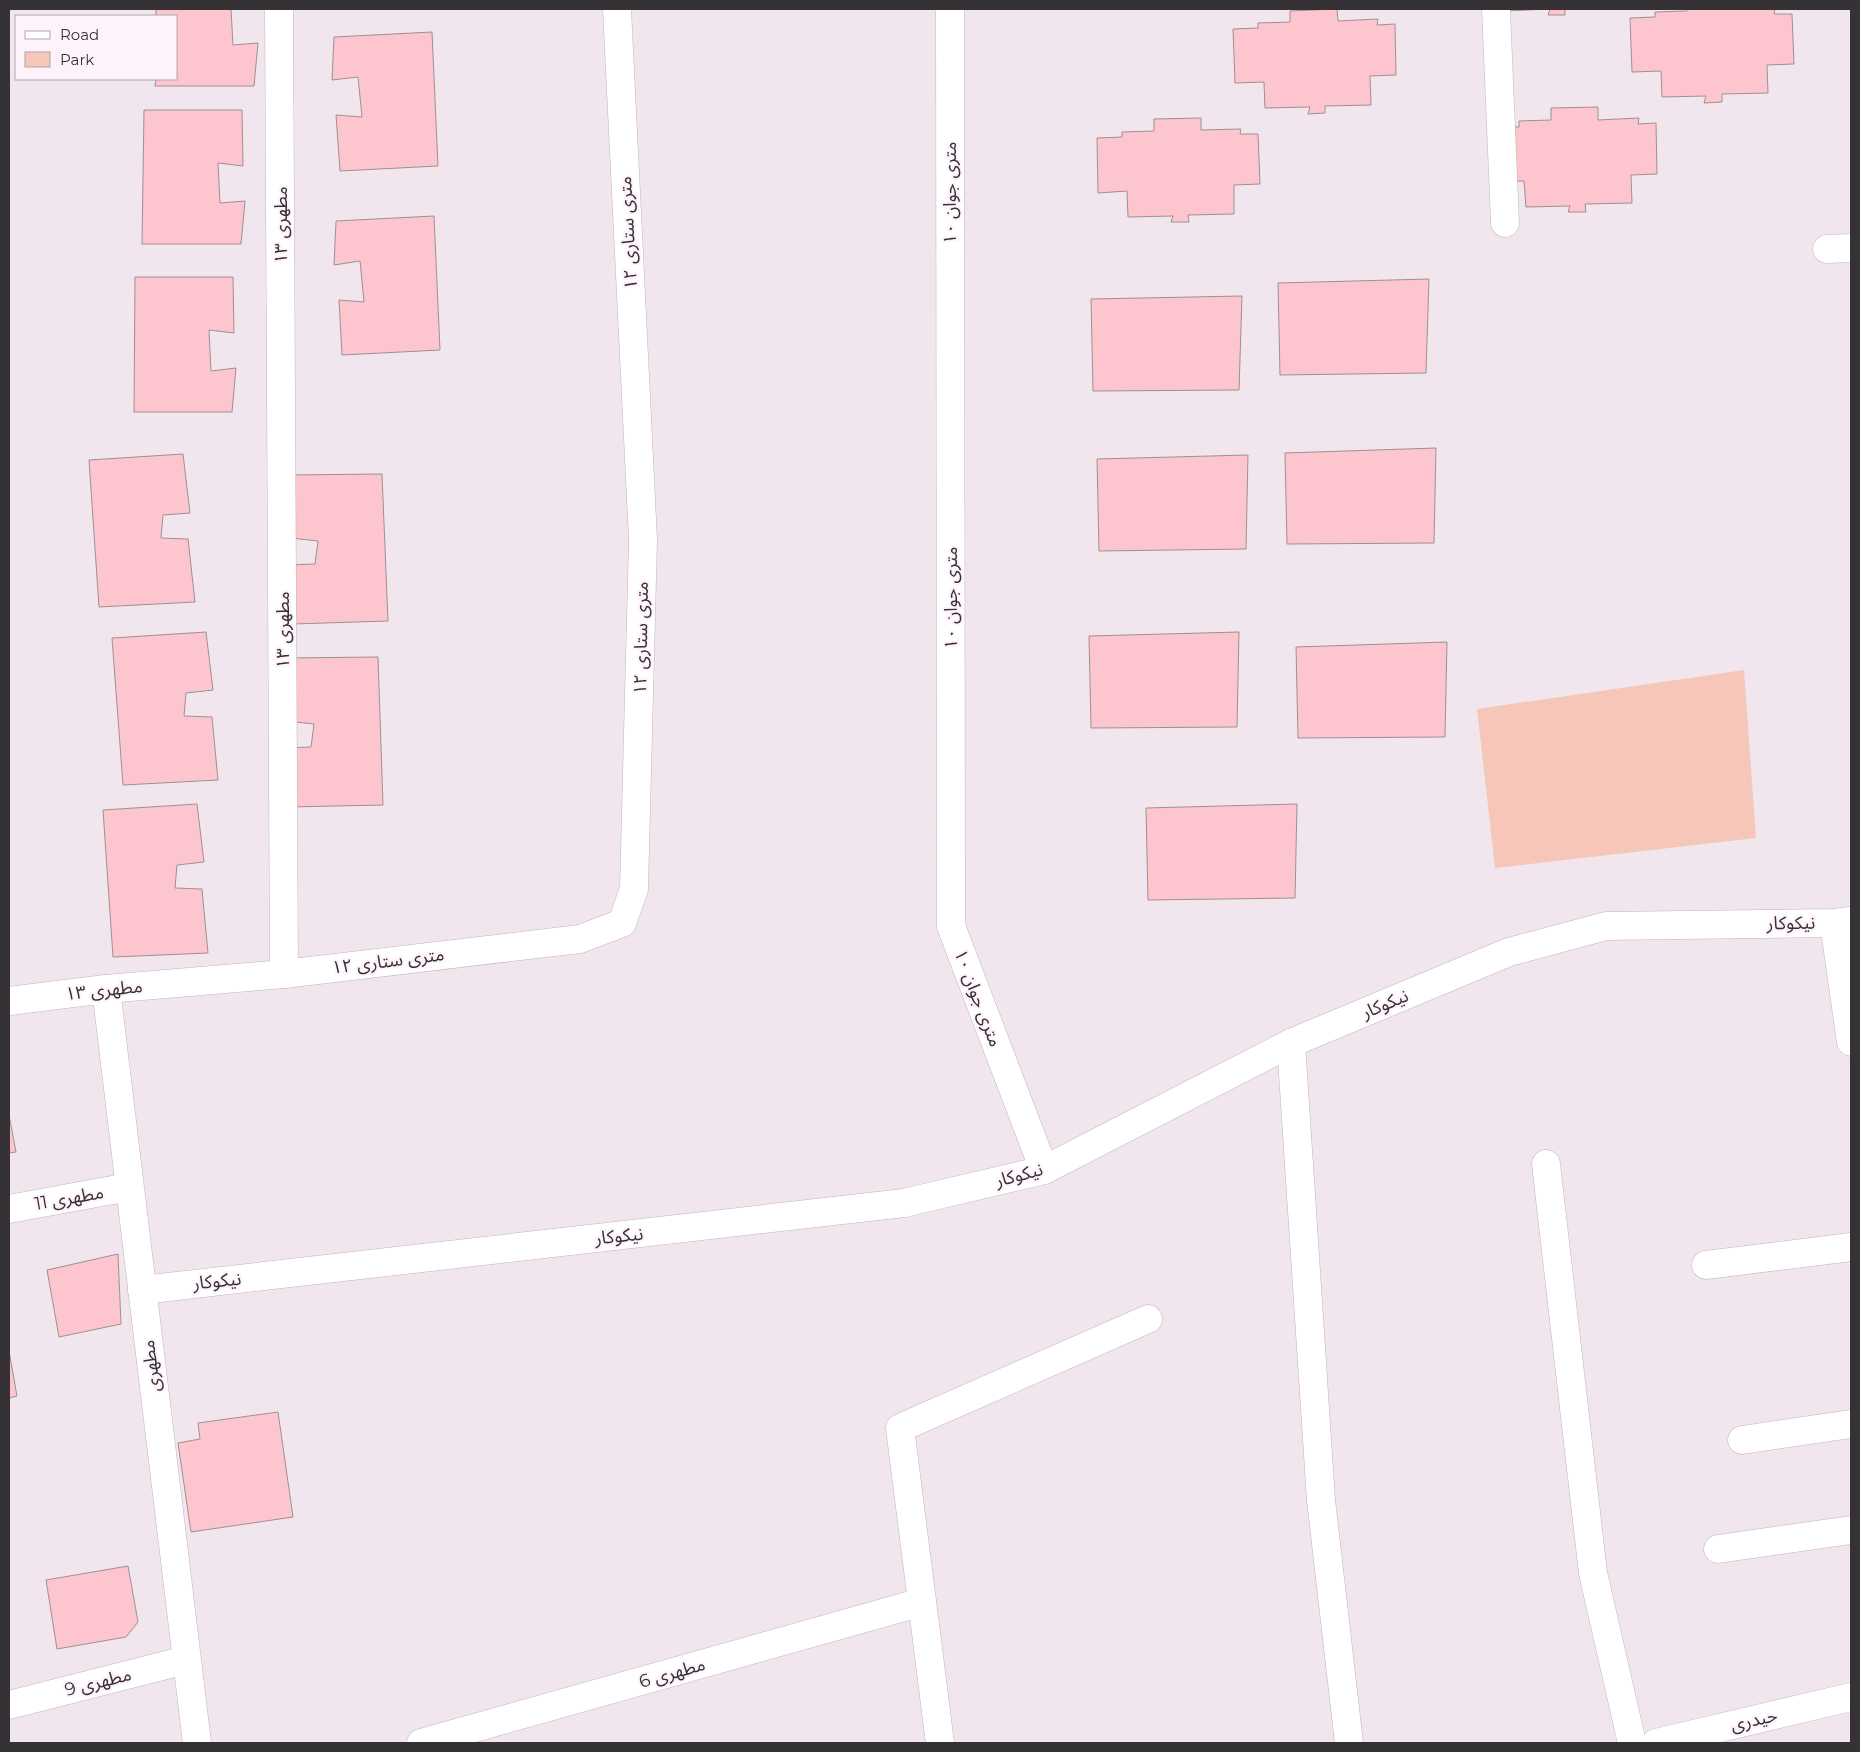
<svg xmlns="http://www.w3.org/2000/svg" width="1860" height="1752" viewBox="0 0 1860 1752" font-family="Montserrat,'Noto Sans Arabic',sans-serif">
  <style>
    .green { fill: #f6c7b9 }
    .building { fill: #fdc5ce; stroke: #9e9092 }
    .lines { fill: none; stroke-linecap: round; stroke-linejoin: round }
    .minor-casing { stroke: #c0b5bc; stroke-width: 29 }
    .minor { stroke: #fff; stroke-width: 28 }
    .labels { text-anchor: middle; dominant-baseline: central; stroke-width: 4.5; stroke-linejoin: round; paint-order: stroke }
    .street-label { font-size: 18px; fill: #363134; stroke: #fff3fb }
  </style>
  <rect width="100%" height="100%" fill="#f2e6ee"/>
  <path class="green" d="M1744,670L1756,838L1495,868L1477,709Z"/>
  <g class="building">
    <path d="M156,9H231L233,45L258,43L254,86H155L156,79H176V16H156Z"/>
    <path d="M1337,9L1338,21L1378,19L1377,25L1395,24L1396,75L1370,76L1371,105L1325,106V113L1308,114L1310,107L1265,108L1264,82L1235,83L1233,29L1258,28V23L1290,22V11Z"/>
    <path d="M1505,9H1549L1505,11Z"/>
    <path d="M1550,9H1565V15H1548Z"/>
    <path d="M1687,9H1775L1774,14H1792L1794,64L1767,65L1768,93L1722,94V102L1704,103L1706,96L1662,97L1661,71L1632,72L1630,18L1655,17V12L1687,11Z"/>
    <path d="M432,32L438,166L340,171L336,115L362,117L358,77L332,80L334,37Z"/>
    <path d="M1598,107V120L1639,118L1638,124L1656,123L1657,174L1631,175L1632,203L1585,204L1586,212H1568L1570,206L1526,207L1524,181L1496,182L1494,127H1519V121L1551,120V108Z"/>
    <path d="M144,110H242L243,166L218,163L220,203L245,201L241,244H142Z"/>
    <path d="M1201,118V130L1241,129L1240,134H1258L1260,184L1234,185V214L1188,215L1189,222H1171L1173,216L1128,217L1127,191L1098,193L1097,138L1122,137V132L1154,131V119Z"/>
    <path d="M434,216L440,350L342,355L339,300L364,302L360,261L334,265L336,221Z"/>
    <path d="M135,277H233L234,333L209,330L211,371L236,368L232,412H134Z"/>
    <path d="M1429,279L1426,373L1280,375L1278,283Z"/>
    <path d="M1242,296L1239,390L1093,391L1091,299Z"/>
    <path d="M1436,448L1434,543L1287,544L1285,453Z"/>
    <path d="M183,454L190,513L163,515L161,538L188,539L195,602L99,607L89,460Z"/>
    <path d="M1248,455L1246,549L1099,551L1097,459Z"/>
    <path d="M382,474L388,621L293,624L288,565L315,564L318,541L291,538L287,475Z"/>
    <path d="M206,632L213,690L186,693L184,716L212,717L218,780L123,785L112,638Z"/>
    <path d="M1239,632L1237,727L1091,728L1089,636Z"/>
    <path d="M1447,642L1445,737L1298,738L1296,647Z"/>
    <path d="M378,657L383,805L289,807L284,748L311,747L314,724L287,721L283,658Z"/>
    <path d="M197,804L204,862L177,865L175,888L202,889L208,953L113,957L103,810Z"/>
    <path d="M1297,804L1295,898L1148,900L1146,808Z"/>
    <path d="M9,1115L16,1152L9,1153Z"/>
    <path d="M118,1254L121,1324L59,1337L47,1270Z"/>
    <path d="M9,1351L17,1396L9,1398Z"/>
    <path d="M278,1412L293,1517L191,1532L178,1443L200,1439L198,1423Z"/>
    <path d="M128,1566L138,1622L126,1637L57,1649L46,1580Z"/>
  </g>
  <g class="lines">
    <g class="minor-casing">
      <g id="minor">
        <path d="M950,9L951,926L1044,1170"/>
        <path d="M1496,9L1505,223"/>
        <path d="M1827,249L1851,248"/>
        <path d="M1834,923L1851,1042"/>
        <path d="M284,974L580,939L622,923L634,889L643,540L617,9"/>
        <path d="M106,989L197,1743"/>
        <path d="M9,1001L106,989L284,974L279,9"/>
        <path d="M1291,1043L1321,1500L1349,1743"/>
        <path d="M1546,1164L1593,1573L1632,1743"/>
        <path d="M9,1209L129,1187"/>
        <path d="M1706,1265L1851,1247"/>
        <path d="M142,1290L904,1203L1044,1170L1291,1043L1509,952L1606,926L1834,923L1851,921"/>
        <path d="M1742,1440L1851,1424"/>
        <path d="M1718,1549L1851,1530"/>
        <path d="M9,1705L186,1660"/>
        <path d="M421,1743L922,1602"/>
        <path d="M940,1743L900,1428L1148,1319"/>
        <path d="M1656,1743L1851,1697"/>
      </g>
    </g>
    <use href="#minor" class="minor"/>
  </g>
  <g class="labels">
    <g class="street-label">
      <text transform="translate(950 193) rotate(-90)">۱۰ متری جوان</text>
      <text transform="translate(281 225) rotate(-90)">مطهری ۱۳</text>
      <text transform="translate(628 233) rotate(-93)">۱۲ متری ستاری</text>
      <text transform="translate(951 598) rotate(-90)">۱۰ متری جوان</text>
      <text transform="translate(283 630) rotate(-90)">مطهری ۱۳</text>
      <text transform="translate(641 638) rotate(-89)">۱۲ متری ستاری</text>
      <text transform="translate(1791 923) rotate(-1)">نیکوکار</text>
      <text transform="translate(388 961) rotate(-7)">۱۲ متری ستاری</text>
      <text transform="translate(104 990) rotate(-6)">مطهری ۱۳</text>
      <text transform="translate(978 998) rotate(69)">۱۰ متری جوان</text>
      <text transform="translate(1385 1004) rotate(-23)">نیکوکار</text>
      <text transform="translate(1019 1175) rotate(-15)">نیکوکار</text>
      <text transform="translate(69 1198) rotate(-10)">مطهری 11</text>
      <text transform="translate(619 1236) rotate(-6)">نیکوکار</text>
      <text transform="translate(217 1281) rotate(-6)">نیکوکار</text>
      <text transform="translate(151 1366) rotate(-97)">مطهری</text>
      <text transform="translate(672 1673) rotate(-16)">مطهری 6</text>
      <text transform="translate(98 1682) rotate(-14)">مطهری 9</text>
      <text transform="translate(1754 1720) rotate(-13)">حیدری</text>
    </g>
  </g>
  <rect width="1860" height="1752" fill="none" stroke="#363134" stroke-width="20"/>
  <rect x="15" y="15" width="162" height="65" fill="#fff3fb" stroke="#afa5ab"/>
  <rect x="25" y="31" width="25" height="8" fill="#ffffff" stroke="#afa5ab"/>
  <text x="60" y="40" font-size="15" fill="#363134">Road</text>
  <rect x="25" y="52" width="25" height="15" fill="#f6c7b9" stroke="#afa5ab"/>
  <text x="60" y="65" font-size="15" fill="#363134">Park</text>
</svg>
